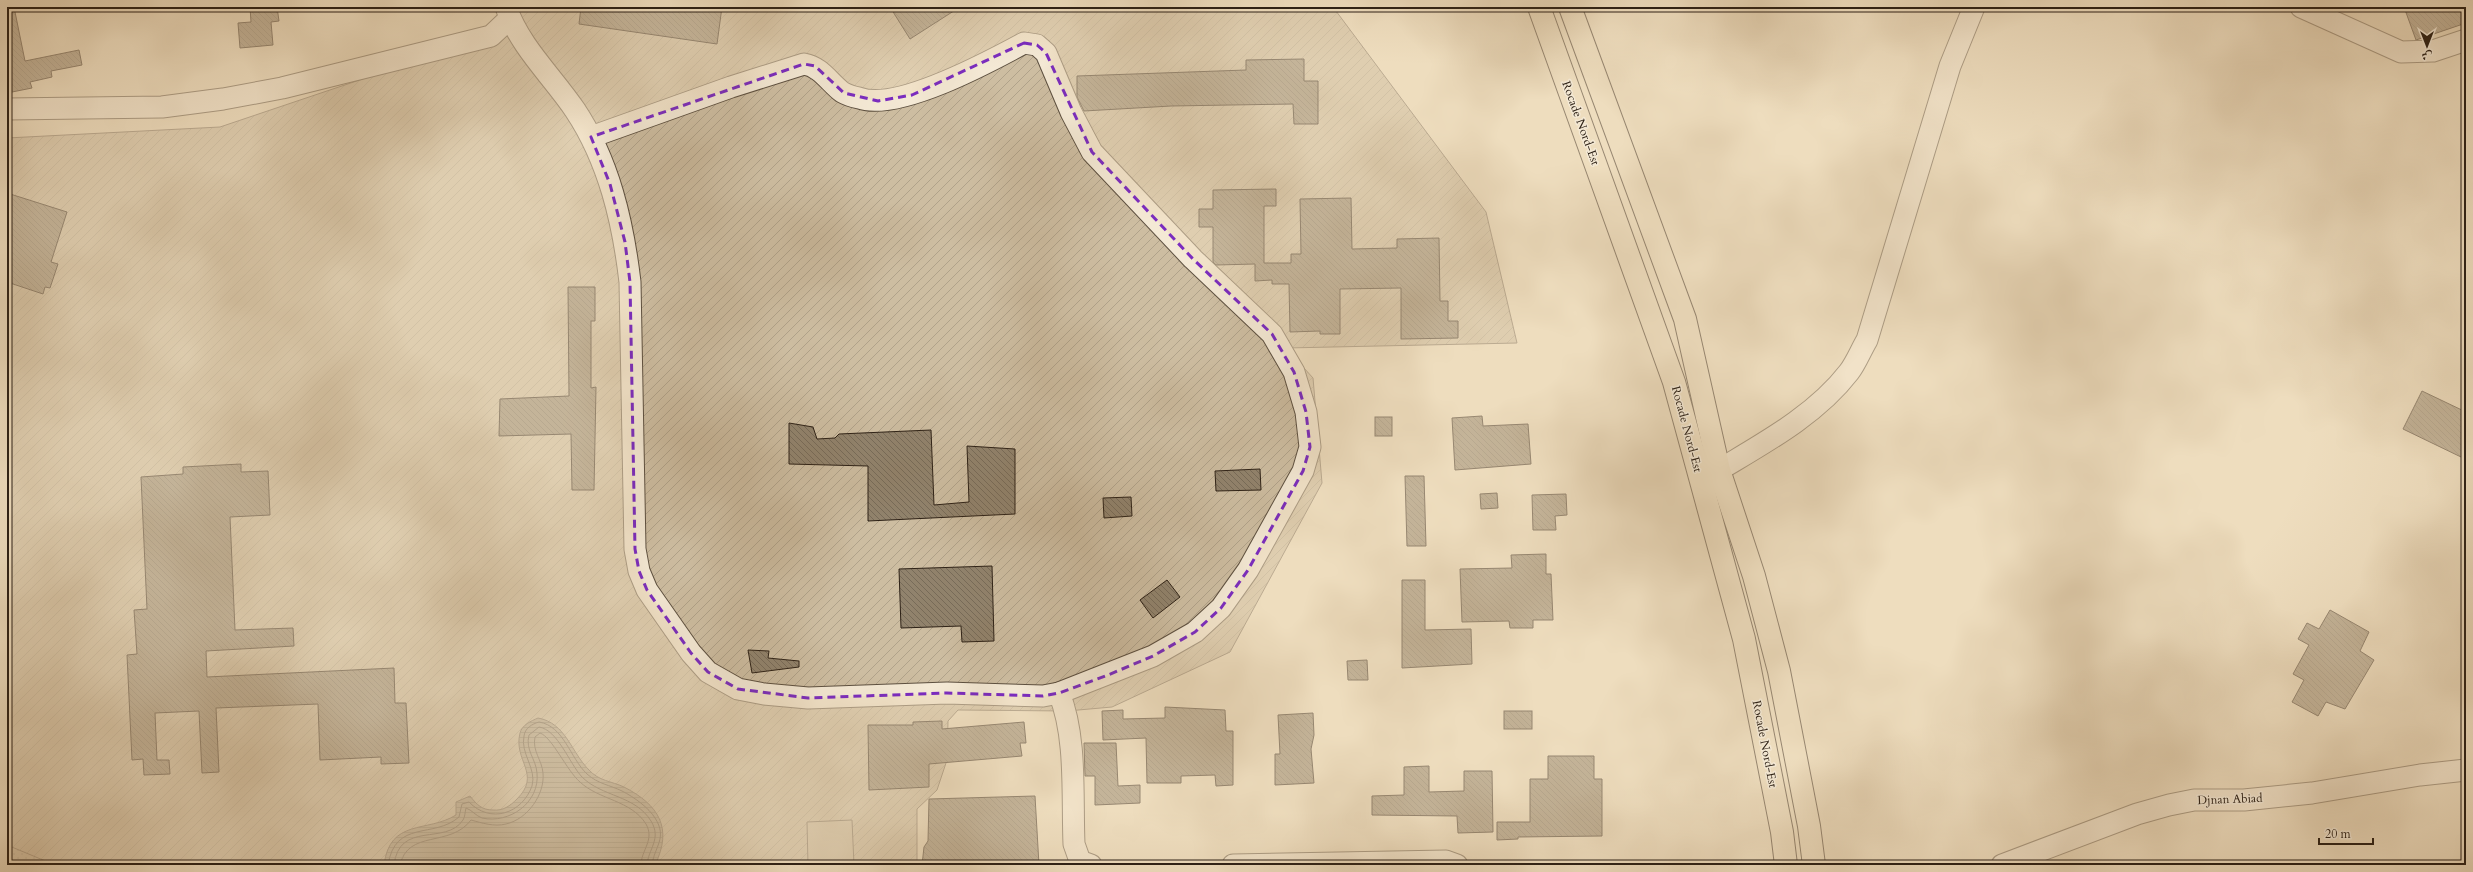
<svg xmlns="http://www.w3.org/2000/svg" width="2473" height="872" viewBox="0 0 2473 872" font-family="Cardo,Amiri,serif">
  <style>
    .grass { fill: url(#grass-dots); stroke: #7d6f5c }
    .garden { fill: url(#garden-furrows); stroke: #7d6f5c }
    .pitch { fill: #cdbda1; stroke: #7d6f5c }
    .water { fill: url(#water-rules); stroke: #796b59 }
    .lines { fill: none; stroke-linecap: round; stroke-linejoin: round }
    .shore { stroke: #6c5f4e; stroke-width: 1 }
    .building { fill: url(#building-back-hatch); stroke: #2d2116 }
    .minor-casing { stroke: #5d5040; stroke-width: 23 }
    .trunk-casing { stroke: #2d2116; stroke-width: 24 }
    .minor { stroke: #f4e9d5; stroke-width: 21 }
    .trunk { stroke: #eeddbe; stroke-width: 22 }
    .marked { fill: none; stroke: #7b2cbf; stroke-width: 3; stroke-dasharray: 8 5; stroke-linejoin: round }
    .labels { text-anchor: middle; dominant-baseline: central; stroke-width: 3; stroke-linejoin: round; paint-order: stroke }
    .street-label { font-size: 12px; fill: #2d2116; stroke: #f4e9d5 }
  </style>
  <defs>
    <pattern id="grass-dots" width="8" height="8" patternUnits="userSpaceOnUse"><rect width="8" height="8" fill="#cdbda1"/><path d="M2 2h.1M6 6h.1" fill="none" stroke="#b0a28a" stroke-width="1.8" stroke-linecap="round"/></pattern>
    <pattern id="garden-furrows" width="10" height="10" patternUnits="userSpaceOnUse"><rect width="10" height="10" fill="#cdbda1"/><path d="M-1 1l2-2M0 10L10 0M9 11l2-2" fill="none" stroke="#b0a28a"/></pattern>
    <pattern id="water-rules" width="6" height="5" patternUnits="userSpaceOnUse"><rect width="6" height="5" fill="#ac9d85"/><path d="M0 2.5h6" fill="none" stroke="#8c806c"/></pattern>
    <pattern id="building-back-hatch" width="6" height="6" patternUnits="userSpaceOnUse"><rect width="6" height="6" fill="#91836d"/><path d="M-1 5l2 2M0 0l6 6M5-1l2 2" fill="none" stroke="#776b59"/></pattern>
  </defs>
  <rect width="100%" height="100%" fill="#eeddbe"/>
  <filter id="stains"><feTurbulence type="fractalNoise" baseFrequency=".005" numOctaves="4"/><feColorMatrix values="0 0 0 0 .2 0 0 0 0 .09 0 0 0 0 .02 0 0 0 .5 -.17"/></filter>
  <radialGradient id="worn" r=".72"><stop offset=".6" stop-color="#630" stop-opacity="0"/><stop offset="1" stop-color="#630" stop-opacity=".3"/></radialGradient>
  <path class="grass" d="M7,831L79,865H7Z"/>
  <path class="garden" d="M500,7H1333L1486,212L1517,343L1286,348L1313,378L1322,483L1230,652L1112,707L1067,711L958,710L948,721L947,760L937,790L917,809V865H55L7,845V138L220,127L508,30Z"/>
  <path class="pitch" d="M852,820L854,865H808L807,822Z"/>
  <path class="water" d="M538,718C566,723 571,752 589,770C599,781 611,781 624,787C659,805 673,828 655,865H384C390,818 427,833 456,815V802L470,796C477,805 482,810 493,810C503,811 510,806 517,799C542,774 513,761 520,733C522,725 531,721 538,718Z"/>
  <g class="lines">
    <g class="shore">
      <path d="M388,865C395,819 434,839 459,817L462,804L469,802C490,824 522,814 532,786C537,769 520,753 524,736C525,728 532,724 539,722C564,726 570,758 587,774C598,784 610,785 622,791C634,797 649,808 655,818C668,838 654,847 652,865"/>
      <path d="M394,865C399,820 446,846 463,820C465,817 465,812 466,808C472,810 476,816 482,818C509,824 540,803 537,773C536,759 525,750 529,735L539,727C558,730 569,763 582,777C602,797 635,795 651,821C662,839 648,849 647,865"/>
      <path d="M400,865C408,829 450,848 471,820C482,823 494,827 506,824C528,819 545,794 543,773C542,760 532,751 535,737L540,733C552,737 567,771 580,782C599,800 631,800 646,824C655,840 641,850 641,865"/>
    </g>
  </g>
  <g class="building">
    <path d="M7,7H14L25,61L79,50L82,65L51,71L52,77L30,82L32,88L7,93Z"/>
    <path d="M250,7H277L279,21L271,22L273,45L240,48L238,23L251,22Z"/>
    <path d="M581,7H722L717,44L579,24Z"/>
    <path d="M890,7H960L910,39Z"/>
    <path d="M2404,7H2466V23L2416,40Z"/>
    <path d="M1304,59V81H1318V124H1294L1293,104L1171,106L1084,111L1077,97V76L1246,70V60Z"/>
    <path d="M1276,189V206H1264V263H1291V254H1301L1300,199L1351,198L1352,249L1397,248V239L1439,238L1440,301H1448V321H1458V338L1401,339V288L1340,289V334H1320V331L1290,332L1289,284H1272V280L1255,281V264L1216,265L1213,262V227H1199V209H1213V190Z"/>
    <path d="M7,193L67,212L51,262L58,264L50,288L45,287L43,294L7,282Z"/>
    <path d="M568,287H595V321H591V388L596,387L594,490H572L571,434L499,436L500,399L569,396Z"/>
    <path d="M2422,391L2466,412V446L2461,457L2403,429Z"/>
    <path d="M1482,416L1483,426L1528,424L1531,464L1455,470L1452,418Z"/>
    <rect x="1375" y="417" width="17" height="19"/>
    <path d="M789,423L813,427L817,439L835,438L839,434L931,430L934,505L969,502L967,446L1015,449V514L868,521V466L789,464Z"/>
    <path d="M241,464V472L268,471L270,515L230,517L235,630L293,628L294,646L206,651L207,677L394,668L395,703H406L409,763L381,764V757L320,760L318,704L216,708L219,772L202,773L199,711L155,713L157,760H169L170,774L144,775L143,759L132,760L127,655L137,654L134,610L147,609L141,477L183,474V467Z"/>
    <path d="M1260,469L1261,490L1216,491L1215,471Z"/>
    <path d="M1405,476H1424L1426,546H1407Z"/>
    <path d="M1497,493L1498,508L1481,509L1480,494Z"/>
    <path d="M1566,494L1567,515L1555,516L1556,530H1533L1532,495Z"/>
    <path d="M1131,497L1132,516L1104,518L1103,498Z"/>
    <path d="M1546,554V574H1551L1553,620H1533V628H1510L1509,621L1462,622L1460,569L1512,568L1511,555Z"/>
    <path d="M992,566L994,641L962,642L961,626L901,628L899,569Z"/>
    <path d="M1167,580L1180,597L1153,618L1140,600Z"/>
    <path d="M1402,580H1425V630L1471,629L1472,664L1402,668Z"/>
    <path d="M2330,610L2369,632L2360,651L2374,660L2345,709L2326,702L2318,716L2292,702L2304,680L2293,674L2309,645L2298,639L2307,623L2319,629Z"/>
    <path d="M748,650L769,651L768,658L799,661V667L752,673Z"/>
    <path d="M1367,660L1368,680H1348L1347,661Z"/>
    <path d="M1165,707L1225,710L1226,731H1233V785L1216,786L1215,775L1181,776V783H1147L1146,738L1103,740L1102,711L1123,710V719L1165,718Z"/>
    <rect x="1504" y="711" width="28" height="18"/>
    <path d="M1313,713L1314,735L1311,749L1314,783L1275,785V754H1280L1278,715Z"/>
    <path d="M942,721V729L1024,722L1026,743H1020L1022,756L929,764V787L869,790L868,725H913V722Z"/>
    <path d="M1084,743H1116L1118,786L1140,785V803L1095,805V776H1085Z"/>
    <path d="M1548,756H1594V779H1602V836L1518,837V839L1497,840V822H1530V779H1548Z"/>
    <path d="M1429,766V792L1464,791V771H1492L1493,832L1458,833L1457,816L1372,815V796L1404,795V767Z"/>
    <path d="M1035,796L1039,865H922L924,847L928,841L929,799Z"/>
  </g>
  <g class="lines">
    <g class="minor-casing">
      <g id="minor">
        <path d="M506,7C520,47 552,76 575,110C609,161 623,222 630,282L635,549L639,571L647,590L691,653L708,672L738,689L764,694L808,698L947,693L1043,696L1059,693L1153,656L1195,632L1221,608L1248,570L1303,471L1310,447L1306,412L1294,372L1272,334L1193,259L1092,152L1071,112L1046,53L1037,45L1024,43C989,62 897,112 859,98C854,97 847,95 842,92C829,82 821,67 804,64L731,87L591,137"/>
        <path d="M2301,7L2401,52L2433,51L2466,40"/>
        <path d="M7,109L162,107L223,99L282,88L491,36L510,18"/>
        <path d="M1719,470C1764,443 1816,415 1849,372C1856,363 1861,350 1867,340L1950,66L1974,7"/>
        <path d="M1059,693C1077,737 1072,797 1074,844L1080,861L1091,865"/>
        <path d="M1233,865L1446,861L1457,865"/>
        <path d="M2002,865L2137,814L2169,805L2194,800H2244L2312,793L2420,775L2466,770"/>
      </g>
    </g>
    <g class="trunk-casing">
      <g id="trunk">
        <path d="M1539,7L1674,382L1744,639L1782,832L1786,865"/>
        <path d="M1570,7L1685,319L1719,470L1754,576L1779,671L1809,826L1814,865"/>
      </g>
    </g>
    <use href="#minor" class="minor"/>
    <use href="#trunk" class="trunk"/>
  </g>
  <path d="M0 0H2473V872H0ZM1024,43L1037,45L1046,53L1092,152L1193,259L1272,334L1294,372L1306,412L1310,447L1303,471L1248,570L1221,608L1195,632L1153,656L1108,675L1059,693L1043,696L947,693L808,698L738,689L708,672L691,653L647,590L639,571L635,549L630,282L625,242L610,184L591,137L804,64L815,66L844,93L878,101L912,95Z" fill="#eeddbe" fill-opacity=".55" fill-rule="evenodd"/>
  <path class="marked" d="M1024,43L1037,45L1046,53L1092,152L1193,259L1272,334L1294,372L1306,412L1310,447L1303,471L1248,570L1221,608L1195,632L1153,656L1108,675L1059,693L1043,696L947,693L808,698L738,689L708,672L691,653L647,590L639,571L635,549L630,282L625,242L610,184L591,137L804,64L815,66L844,93L878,101L912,95Z"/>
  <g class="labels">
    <g class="street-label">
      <text transform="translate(1581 123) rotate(70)">Rocade Nord-Est</text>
      <text transform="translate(1687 429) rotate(75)">Rocade Nord-Est</text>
      <text transform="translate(1765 744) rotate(79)">Rocade Nord-Est</text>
      <text transform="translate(2230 799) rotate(-2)">Djnan Abiad</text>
    </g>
  </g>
  <rect width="2473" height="872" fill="none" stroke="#eeddbe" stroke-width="24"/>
  <rect x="8" y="8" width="2457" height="856" fill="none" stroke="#2d2116" stroke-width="2"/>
  <rect x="12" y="12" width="2449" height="848" fill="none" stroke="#2d2116"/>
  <g transform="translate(2427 46) rotate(180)" stroke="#f4e9d5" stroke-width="3" paint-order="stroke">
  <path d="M0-3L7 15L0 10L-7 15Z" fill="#2d2116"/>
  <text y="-6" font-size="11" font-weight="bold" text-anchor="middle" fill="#2d2116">ش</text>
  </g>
  <path d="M2319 838v6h54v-6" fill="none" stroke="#2d2116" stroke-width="2"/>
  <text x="2325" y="838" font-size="12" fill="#2d2116" stroke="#f4e9d5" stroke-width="3" paint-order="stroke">20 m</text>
  <rect width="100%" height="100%" filter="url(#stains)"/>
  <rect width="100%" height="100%" fill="url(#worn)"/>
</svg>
